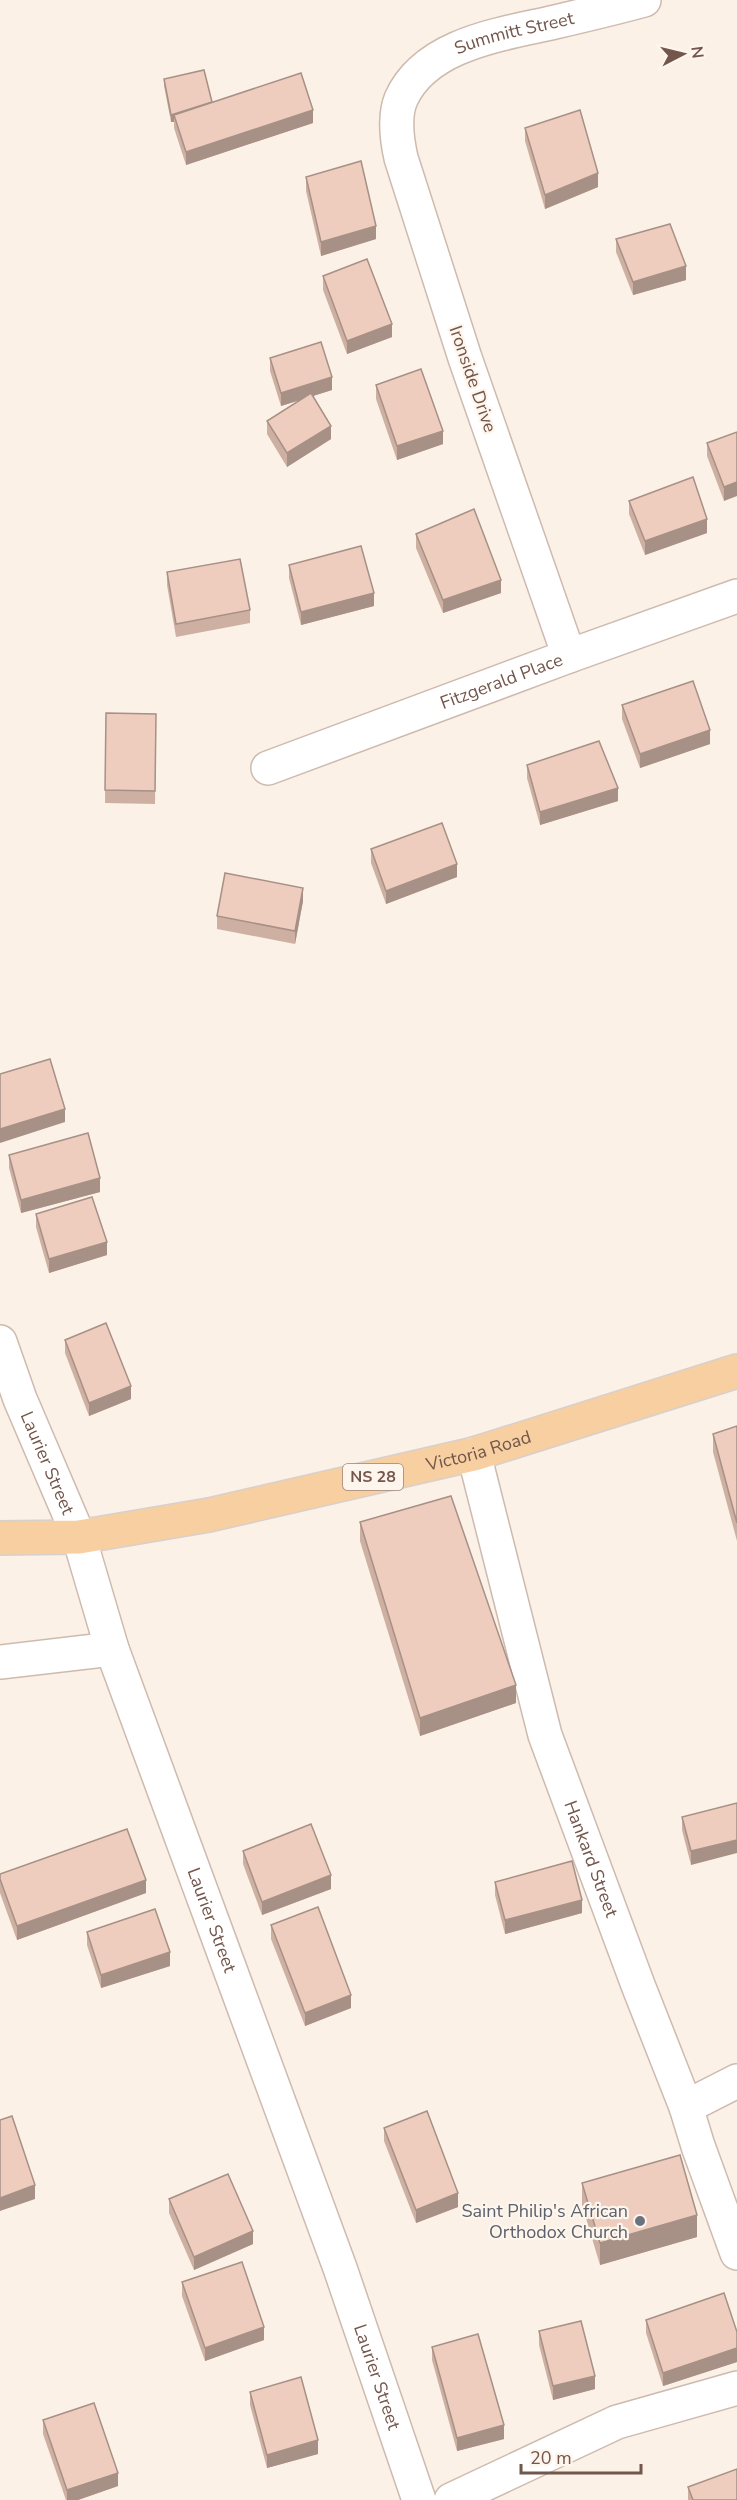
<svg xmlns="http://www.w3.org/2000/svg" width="737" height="2500" viewBox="0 0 737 2500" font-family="'Nunito Sans',sans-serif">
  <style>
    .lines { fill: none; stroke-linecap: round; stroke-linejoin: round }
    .street-casing { stroke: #cebaaf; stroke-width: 36 }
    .primary-casing { stroke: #d8d0cd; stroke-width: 36 }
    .street { stroke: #fff; stroke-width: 33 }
    .primary { stroke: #f7cfa1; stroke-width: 33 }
    .wall { fill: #ceb0a3 }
    .shaded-wall { fill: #a79085 }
    .building { fill: #efcdbe; stroke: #a79085; stroke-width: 1.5 }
    .worship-dot { fill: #6b7280; stroke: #fef5ec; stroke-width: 2 }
    .labels { text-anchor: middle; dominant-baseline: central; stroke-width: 4.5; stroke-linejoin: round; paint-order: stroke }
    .shield { fill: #fef5ec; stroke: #9d867c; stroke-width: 1.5 }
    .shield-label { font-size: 16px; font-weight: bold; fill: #73564c }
    .street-label { font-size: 18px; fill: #73564c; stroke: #fef5ec }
    .worship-label { font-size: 18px; fill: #5b616d; stroke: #fef5ec; text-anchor: end }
  </style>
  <rect width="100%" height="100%" fill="#fbf1e6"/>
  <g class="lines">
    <g class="street-casing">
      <g id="street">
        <path id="s1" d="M569,656L465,358L401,158C397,140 394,116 401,99C426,43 504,34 555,22C585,15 615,8 644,0"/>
        <path id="s2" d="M268,768L569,656L737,596"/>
        <path id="s3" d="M0,1342L20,1399L79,1537L112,1649L340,2268L419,2500"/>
        <path id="s4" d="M474,1454L545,1735L638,1985L686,2107L698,2146L737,2253"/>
        <path d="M0,1662L112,1649"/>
        <path d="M686,2107L737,2081"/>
        <path d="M451,2500L617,2422L737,2388"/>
      </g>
    </g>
    <g class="primary-casing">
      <g id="primary">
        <path id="s5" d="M0,1538L79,1537L209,1515L474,1454L737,1371"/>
      </g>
    </g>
    <use href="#street" class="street"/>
    <use href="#primary" class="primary"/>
  </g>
  <g class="wall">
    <path d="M164,79L212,102L313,123L186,165L174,128V122H171L164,86Z"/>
    <path d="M525,128L598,187L545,209L525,141Z"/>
    <path d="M306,177L376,239L321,256L306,191Z"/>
    <path d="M616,239L686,280L633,295L616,252Z"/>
    <path d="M323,276L392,337L347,354L323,290Z"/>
    <path d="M270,358L332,390L313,396L331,439L287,467L267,434V421L300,400L281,406L270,371Z"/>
    <path d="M376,385L443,444L397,460L376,399Z"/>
    <path d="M737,432L724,501L707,456V443Z"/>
    <path d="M629,501L707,533L645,555L629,514Z"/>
    <path d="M416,534L501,593L443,613L416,548Z"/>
    <path d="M289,565L374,606L301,625L289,578Z"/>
    <path d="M167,572L250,610V623L176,637L167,585Z"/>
    <path d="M622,705L710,744L640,768L622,719Z"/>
    <path d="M106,713L156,714L155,804L105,803Z"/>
    <path d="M527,765L618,801L540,825L527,778Z"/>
    <path d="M371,849L457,877L386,904L371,863Z"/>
    <path d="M303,901L295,944L217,929V916Z"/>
    <path d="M9,1155L100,1192L21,1213L9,1168Z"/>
    <path d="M36,1214L107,1255L49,1273L36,1227Z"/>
    <path d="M65,1340L131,1399L89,1416L65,1353Z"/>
    <path d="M737,1426V1541L713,1452V1434Z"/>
    <path d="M360,1522L516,1703L420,1736L360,1541Z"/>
    <path d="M737,1803L691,1865L682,1830V1817Z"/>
    <path d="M243,1851L331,1889L262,1915L243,1864Z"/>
    <path d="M0,1874L146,1893L17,1940L0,1893Z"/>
    <path d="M495,1882L582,1913L505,1934L495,1895Z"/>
    <path d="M271,1925L351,2008L305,2026L271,1939Z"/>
    <path d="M87,1932L170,1966L101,1988L87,1945Z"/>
    <path d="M384,2128L458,2207L416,2223L384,2141Z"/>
    <path d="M582,2183L697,2237L600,2265L582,2205Z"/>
    <path d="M169,2199L253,2244L194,2270L169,2213Z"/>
    <path d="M182,2282L264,2340L205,2361L182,2296Z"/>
    <path d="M646,2320L737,2332V2362L663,2386L646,2333Z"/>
    <path d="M539,2331L595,2389L553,2400L539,2345Z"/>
    <path d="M432,2347L504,2439L457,2451L432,2360Z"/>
    <path d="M250,2392L318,2454L267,2468L250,2405Z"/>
    <path d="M43,2420L118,2486L78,2500H66L43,2434Z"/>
    <path d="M688,2487L737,2500H688Z"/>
  </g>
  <g class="shaded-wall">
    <path d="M313,110V123L186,165V152Z"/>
    <rect x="171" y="115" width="3" height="7"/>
    <path d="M598,173V187L545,209V195Z"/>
    <path d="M376,226V239L321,256V242Z"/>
    <path d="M686,266V280L633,295V282Z"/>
    <path d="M392,324V337L347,354V341Z"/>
    <path d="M332,377V390L281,406V393Z"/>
    <path d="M331,426V439L287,467V453Z"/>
    <path d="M443,431V444L397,460V446Z"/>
    <path d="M737,482V496L724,501V487Z"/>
    <path d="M707,519V533L645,555V541Z"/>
    <path d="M501,580V593L443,613V600Z"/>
    <path d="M374,593V606L301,625V612Z"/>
    <path d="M710,730V744L640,768V754Z"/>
    <path d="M618,788V801L540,825V812Z"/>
    <path d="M457,864V877L386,904V891Z"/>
    <path d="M303,888V901L295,944V931Z"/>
    <path d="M65,1109V1122L0,1143V1129Z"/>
    <path d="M100,1178V1192L21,1213V1200Z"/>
    <path d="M107,1242V1255L49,1273V1259Z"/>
    <path d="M131,1386V1399L89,1416V1403Z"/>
    <path d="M516,1685V1703L420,1736V1718Z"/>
    <path d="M737,1840V1853L691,1865V1851Z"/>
    <path d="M331,1875V1889L262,1915V1902Z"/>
    <path d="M146,1880V1893L17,1940V1926Z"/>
    <path d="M582,1900V1913L505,1934V1920Z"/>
    <path d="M170,1952V1966L101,1988V1975Z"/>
    <path d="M351,1995V2008L305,2026V2013Z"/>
    <path d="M35,2185V2199L0,2211V2198Z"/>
    <path d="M458,2193V2207L416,2223V2210Z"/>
    <path d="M697,2215V2237L600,2265V2243Z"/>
    <path d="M253,2231V2244L194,2270V2257Z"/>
    <path d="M264,2327V2340L205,2361V2348Z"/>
    <path d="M737,2348V2362L663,2386V2373Z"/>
    <path d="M595,2376V2389L553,2400V2386Z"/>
    <path d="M504,2425V2439L457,2451V2438Z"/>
    <path d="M318,2440V2454L267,2468V2455Z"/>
    <path d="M118,2473V2486L78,2500H67V2490Z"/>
  </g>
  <g class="building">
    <path d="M204,70L212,102L171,115L164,79Z"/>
    <path d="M301,73L313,110L186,152L174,115Z"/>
    <path d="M580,110L598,173L545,195L525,128Z"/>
    <path d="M361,161L376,226L321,242L306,177Z"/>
    <path d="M670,224L686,266L633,282L616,239Z"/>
    <path d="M367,259L392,324L347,341L323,276Z"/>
    <path d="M321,342L332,377L281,393L270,358Z"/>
    <path d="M421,369L443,431L397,446L376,385Z"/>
    <path d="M311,393L331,426L287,453L267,421Z"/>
    <path d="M737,432V482L724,487L707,443Z"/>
    <path d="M693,477L707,519L645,541L629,501Z"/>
    <path d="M474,509L501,580L443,600L416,534Z"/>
    <path d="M361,546L374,593L301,612L289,565Z"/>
    <path d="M240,559L250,610L176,624L167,572Z"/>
    <path d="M693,681L710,730L640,754L622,705Z"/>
    <path d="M106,713L156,714L155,791L105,790Z"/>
    <path d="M599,741L618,788L540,812L527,765Z"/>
    <path d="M442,823L457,864L386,891L371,849Z"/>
    <path d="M225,873L303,888L295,931L217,916Z"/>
    <path d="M50,1059L65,1109L0,1129V1074Z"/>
    <path d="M88,1133L100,1178L21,1200L9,1155Z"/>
    <path d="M92,1197L107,1242L49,1259L36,1214Z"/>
    <path d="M106,1323L131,1386L89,1403L65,1340Z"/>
    <path d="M737,1426V1523L713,1434Z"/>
    <path d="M451,1496L516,1685L420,1718L360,1522Z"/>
    <path d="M737,1803V1840L691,1851L682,1817Z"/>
    <path d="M311,1824L331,1875L262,1902L243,1851Z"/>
    <path d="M127,1829L146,1880L17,1926L0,1879V1874Z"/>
    <path d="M572,1861L582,1900L505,1920L495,1882Z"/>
    <path d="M318,1907L351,1995L305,2013L271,1925Z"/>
    <path d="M155,1909L170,1952L101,1975L87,1932Z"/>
    <path d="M427,2111L458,2193L416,2210L384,2128Z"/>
    <path d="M12,2116L35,2185L0,2198V2120Z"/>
    <path d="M680,2155L697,2215L600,2243L582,2183Z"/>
    <path d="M228,2174L253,2231L194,2257L169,2199Z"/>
    <path d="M242,2262L264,2327L205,2348L182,2282Z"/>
    <path d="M724,2293L737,2332V2348L663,2373L646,2320Z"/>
    <path d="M581,2321L595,2376L553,2386L539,2331Z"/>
    <path d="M478,2334L504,2425L457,2438L432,2347Z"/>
    <path d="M301,2377L318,2440L267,2455L250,2392Z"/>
    <path d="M94,2403L118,2473L67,2490L43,2420Z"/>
    <path d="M737,2469V2500H693L688,2487Z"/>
  </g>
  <circle class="worship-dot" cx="640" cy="2221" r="6"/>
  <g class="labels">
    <rect class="shield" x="343" y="1464" width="60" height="26" rx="4.5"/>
    <g class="shield-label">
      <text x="373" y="1477">NS 28</text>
    </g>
    <g class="street-label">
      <text stroke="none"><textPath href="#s1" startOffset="722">Summitt Street</textPath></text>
      <text transform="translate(473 379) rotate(71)">Ironside Drive</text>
      <text stroke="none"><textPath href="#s2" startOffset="249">Fitzgerald Place</textPath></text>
      <text stroke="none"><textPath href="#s5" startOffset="488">Victoria Road</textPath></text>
      <text stroke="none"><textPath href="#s3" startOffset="130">Laurier Street</textPath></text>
      <text stroke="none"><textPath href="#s4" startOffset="422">Hankard Street</textPath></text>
      <text stroke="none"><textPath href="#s3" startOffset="616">Laurier Street</textPath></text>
      <text stroke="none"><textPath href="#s3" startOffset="1102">Laurier Street</textPath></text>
    </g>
    <g class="worship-label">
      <text x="628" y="2211">Saint Philip's African<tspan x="628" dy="21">Orthodox Church</tspan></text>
    </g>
  </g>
  <g transform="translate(683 54) rotate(83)" stroke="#fef5ec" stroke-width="4.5" paint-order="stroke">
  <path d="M0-4.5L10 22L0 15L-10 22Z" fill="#73564c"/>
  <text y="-9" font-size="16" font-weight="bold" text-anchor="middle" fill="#73564c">N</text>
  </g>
  <path d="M521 2464v9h120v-9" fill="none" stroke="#73564c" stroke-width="3"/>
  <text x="530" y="2464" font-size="18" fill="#73564c" stroke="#fef5ec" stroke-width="4.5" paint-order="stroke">20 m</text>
</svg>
